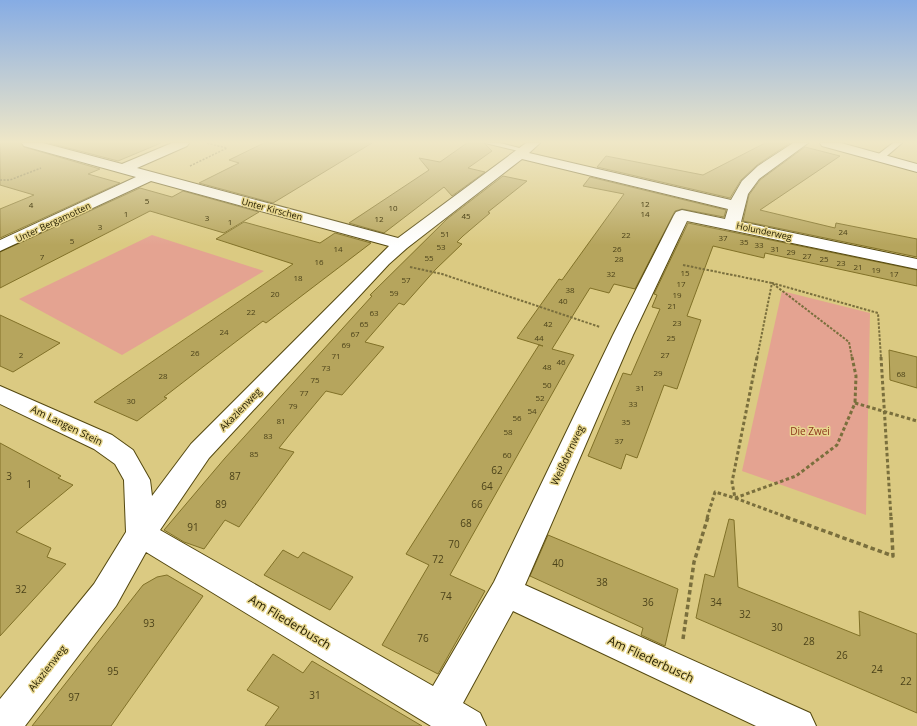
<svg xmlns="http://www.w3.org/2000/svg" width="917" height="726" viewBox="0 0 917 726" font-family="'Open Sans',sans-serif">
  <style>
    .green { fill: #e4a391 }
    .building { fill: #b6a55d; stroke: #817128 }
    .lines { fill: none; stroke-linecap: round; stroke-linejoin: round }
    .service-casing { stroke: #54480f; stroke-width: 2 }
    .minor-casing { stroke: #54480f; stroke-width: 2 }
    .tertiary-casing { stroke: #54480f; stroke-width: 2 }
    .path-far3 { stroke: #7a6f3d; stroke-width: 1.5; stroke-dasharray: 2 1.5; stroke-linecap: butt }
    .path-far2 { stroke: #7a6f3d; stroke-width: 2; stroke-dasharray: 2.5 1.5; stroke-linecap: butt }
    .path-far1 { stroke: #7a6f3d; stroke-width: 3; stroke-dasharray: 3.5 2.5; stroke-linecap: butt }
    .path { stroke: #7a6f3d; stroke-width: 3.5; stroke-dasharray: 4.5 3; stroke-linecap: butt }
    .service { fill: #fff; fill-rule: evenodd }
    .minor { fill: #fff; fill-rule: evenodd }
    .tertiary { fill: #fff; fill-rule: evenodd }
    .labels { text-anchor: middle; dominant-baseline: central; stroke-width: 3; stroke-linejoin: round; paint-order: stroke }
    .number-label { font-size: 8px; fill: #4c431a }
    .far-street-label { font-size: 9px; fill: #292204; stroke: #e8d78f }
    .street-label { font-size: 10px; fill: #292204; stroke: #e8d78f }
    .park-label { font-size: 10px; fill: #8b341b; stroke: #e8d78f }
    .near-number-label { font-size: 10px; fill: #4c431a }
    .near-street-label { font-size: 12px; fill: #292204; stroke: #e8d78f }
  </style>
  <rect width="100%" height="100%" fill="#dbca82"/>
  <g class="green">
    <path d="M152,235L264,271L122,355L19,299Z"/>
    <path d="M782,291L870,313L866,515L742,471Z"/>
  </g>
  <g class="building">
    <path d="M0,143H21L24,147L100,169L88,174L120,183L0,238V209L34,195L0,185Z"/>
    <path d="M49,143H161L118,161Z"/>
    <path d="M264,143H372L273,203L199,183L239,163L229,160Z"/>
    <path d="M467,143H484L492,151L468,168L485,172L452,196L444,187L384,233L349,223L429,170L419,158L440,162Z"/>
    <path d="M765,143H790L757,165L741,180L730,198L597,167L606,156L703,175Z"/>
    <path d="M805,147L840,156L760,210L835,228L836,223L917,239V257L743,221L749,195L760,180Z"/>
    <path d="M503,176L527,181L488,212L490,213L463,236L457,242L462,244L436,269L404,305L399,303L365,342L384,347L342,395L326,391L291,433L279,448L294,452L239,527L225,520L204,549L184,542L164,530L225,458L372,296L370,295L447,219Z"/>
    <path d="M590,177L726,210L724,217L682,209L675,211L635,289L614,284L609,293L590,288L552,349L574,355L450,575L485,591L438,674L382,645L429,565L406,554L539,345L543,346L517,338L559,279L562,280L624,194L583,186Z"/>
    <path d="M140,188L172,197L183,191L259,212L224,233L150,211L0,288V252Z"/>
    <path d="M244,222L320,243L335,233L371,243L266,323L263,321L208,363L164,397L167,398L137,421L94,402L293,264L216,239Z"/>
    <path d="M688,223L917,270V286L765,253L764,258L713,246L687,316L701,320L677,389L664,385L637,458L626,454L621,469L588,456L623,373L631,375L660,309L652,307L657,295L654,294Z"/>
    <path d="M0,315L60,343L13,372L0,366Z"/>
    <path d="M889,350L917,357V388L890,380Z"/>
    <path d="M0,443L61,476L58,478L73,485L16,532L51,548L47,557L66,564L0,636Z"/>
    <path d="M729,519L734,520L738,587L860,636L859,611L917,634V713L696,618L705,574L714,577Z"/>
    <path d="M548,535L678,589L665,646L641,635L643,628L530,576Z"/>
    <path d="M283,550L298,558L303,552L353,577L330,610L264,575Z"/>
    <path d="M167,575L203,596L111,726H32L143,585L157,577Z"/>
    <path d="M273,654L303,673L312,661L422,726H265L279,707L247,690Z"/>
  </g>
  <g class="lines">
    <g class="service-casing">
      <g id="service">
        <path d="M485,143H500L527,150L523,152Z"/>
        <path d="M893,143H902L882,160H876V156Z"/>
      </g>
    </g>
    <g class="minor-casing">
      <path id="minor" d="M22,143H43L122,164L172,143H189L187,146L137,168L398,238L526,143H540L529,153L731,200L742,181L758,166L793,143H808L759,179L748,194L741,222L917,259V269L687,221L633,335L525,585L810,713L816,726H756L513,611L463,703L480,713L486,726H431L146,552L116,606L25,726H0V699L94,584L126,532L124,480L115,464L94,449L0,404V386L112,435L133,450L150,480L152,496L191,444L389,246L151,181L0,251V240L136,177L24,146ZM522,159L728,209L725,219L682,210L676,212L674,215L613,335L494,582L433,686L160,530L209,458L389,264L407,248Z"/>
    </g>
    <g class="tertiary-casing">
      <path id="tertiary" d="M820,143H841L917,164V172L822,146Z"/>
    </g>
    <g class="path-far3">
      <path d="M190,166L227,148L206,143"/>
      <path d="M0,180H10L41,168"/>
    </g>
    <g class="path-far2">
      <path d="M683,265L772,283L849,342L852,358"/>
      <path d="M410,267L442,274L600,327"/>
      <path d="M757,358L772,283L878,313L881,358"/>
    </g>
    <g class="path-far1">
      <path d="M757,357L732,482L735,498L789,518"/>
      <path d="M852,357L856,376L855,403"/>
      <path d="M881,357L891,518"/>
      <path d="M707,518L715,492L735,498L796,476L837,445L855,403L917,421"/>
    </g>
    <g class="path">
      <path d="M786,517L893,556L891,517"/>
      <path d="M683,639L694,562L708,517"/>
    </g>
    <use href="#service" class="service"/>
    <use href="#minor" class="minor"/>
    <use href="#tertiary" class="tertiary"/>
  </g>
  <linearGradient id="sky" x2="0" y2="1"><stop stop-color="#86ace4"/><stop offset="0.58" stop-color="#efe7c7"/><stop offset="1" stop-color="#efe7c7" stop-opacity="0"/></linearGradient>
  <rect width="917" height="245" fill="url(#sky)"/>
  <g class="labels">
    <g class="number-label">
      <text x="147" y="200">5</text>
      <text x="645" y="203">12</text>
      <text x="31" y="204">4</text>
      <text x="393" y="207">10</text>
      <text x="126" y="213">1</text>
      <text x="645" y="213">14</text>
      <text x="466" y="215">45</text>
      <text x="207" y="217">3</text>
      <text x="379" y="218">12</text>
      <text x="230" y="221">1</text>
      <text x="100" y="226">3</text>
      <text x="843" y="231">24</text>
      <text x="445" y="233">51</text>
      <text x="626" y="234">22</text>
      <text x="723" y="237">37</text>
      <text x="72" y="240">5</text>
      <text x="744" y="241">35</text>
      <text x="759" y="244">33</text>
      <text x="441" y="246">53</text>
      <text x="338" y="248">14</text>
      <text x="617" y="248">26</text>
      <text x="775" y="248">31</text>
      <text x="791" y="251">29</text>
      <text x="807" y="255">27</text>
      <text x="42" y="256">7</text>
      <text x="429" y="257">55</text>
      <text x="619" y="258">28</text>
      <text x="824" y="258">25</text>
      <text x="319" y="261">16</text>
      <text x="841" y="262">23</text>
      <text x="858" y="266">21</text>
      <text x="876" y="269">19</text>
      <text x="685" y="272">15</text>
      <text x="611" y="273">32</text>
      <text x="894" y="273">17</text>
      <text x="298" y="277">18</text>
      <text x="406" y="279">57</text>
      <text x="681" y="283">17</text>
      <text x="570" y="289">38</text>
      <text x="394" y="292">59</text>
      <text x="275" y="293">20</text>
      <text x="677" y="294">19</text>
      <text x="563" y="300">40</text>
      <text x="672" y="305">21</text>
      <text x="251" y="311">22</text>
      <text x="374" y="312">63</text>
      <text x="677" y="322">23</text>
      <text x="364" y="323">65</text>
      <text x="548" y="323">42</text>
      <text x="224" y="331">24</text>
      <text x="355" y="333">67</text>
      <text x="539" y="337">44</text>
      <text x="671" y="337">25</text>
      <text x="346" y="344">69</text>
      <text x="195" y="352">26</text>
      <text x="21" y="354">2</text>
      <text x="665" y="354">27</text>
      <text x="336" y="355">71</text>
      <text x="561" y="361">46</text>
      <text x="547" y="366">48</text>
      <text x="326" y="367">73</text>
      <text x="658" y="372">29</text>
      <text x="901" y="373">68</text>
      <text x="163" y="375">28</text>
      <text x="315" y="379">75</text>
      <text x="547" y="384">50</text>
      <text x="640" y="387">31</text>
      <text x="304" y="392">77</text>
      <text x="540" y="397">52</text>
      <text x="131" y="400">30</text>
      <text x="633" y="403">33</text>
      <text x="293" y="405">79</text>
      <text x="532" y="410">54</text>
      <text x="517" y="417">56</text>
      <text x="281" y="420">81</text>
      <text x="626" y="421">35</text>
      <text x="508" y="431">58</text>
      <text x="268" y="435">83</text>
      <text x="619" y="440">37</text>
      <text x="254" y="453">85</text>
      <text x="507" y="454">60</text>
    </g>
    <g class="far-street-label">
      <text transform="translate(272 209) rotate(15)">Unter Kirschen</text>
      <text transform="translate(53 222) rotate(-25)">Unter Bergamotten</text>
      <text transform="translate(764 231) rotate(12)">Holunderweg</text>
    </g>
    <g class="street-label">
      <text transform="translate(240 409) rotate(-46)">Akazienweg</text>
      <text transform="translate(67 425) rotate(26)">Am Langen Stein</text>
      <text transform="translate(567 455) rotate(-65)">Weißdornweg</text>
      <text transform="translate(47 668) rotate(-52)">Akazienweg</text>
    </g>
    <g class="park-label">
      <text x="810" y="431">Die Zwei</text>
    </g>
    <g class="near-number-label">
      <text x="497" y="470">62</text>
      <text x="9" y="476">3</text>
      <text x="235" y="476">87</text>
      <text x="29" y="484">1</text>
      <text x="487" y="486">64</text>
      <text x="221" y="504">89</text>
      <text x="477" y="504">66</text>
      <text x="466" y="523">68</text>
      <text x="193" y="527">91</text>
      <text x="454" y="544">70</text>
      <text x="438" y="559">72</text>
      <text x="558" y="563">40</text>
      <text x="602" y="582">38</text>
      <text x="21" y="589">32</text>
      <text x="446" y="596">74</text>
      <text x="648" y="602">36</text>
      <text x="716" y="602">34</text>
      <text x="745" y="614">32</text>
      <text x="149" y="623">93</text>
      <text x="777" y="627">30</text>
      <text x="423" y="638">76</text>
      <text x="809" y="641">28</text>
      <text x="842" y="655">26</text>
      <text x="877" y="669">24</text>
      <text x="113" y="671">95</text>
      <text x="906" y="681">22</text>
      <text x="315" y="695">31</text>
      <text x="74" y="697">97</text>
    </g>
    <g class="near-street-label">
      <text transform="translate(290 622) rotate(31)">Am Fliederbusch</text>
      <text transform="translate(651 659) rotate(25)">Am Fliederbusch</text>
    </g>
  </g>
</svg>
